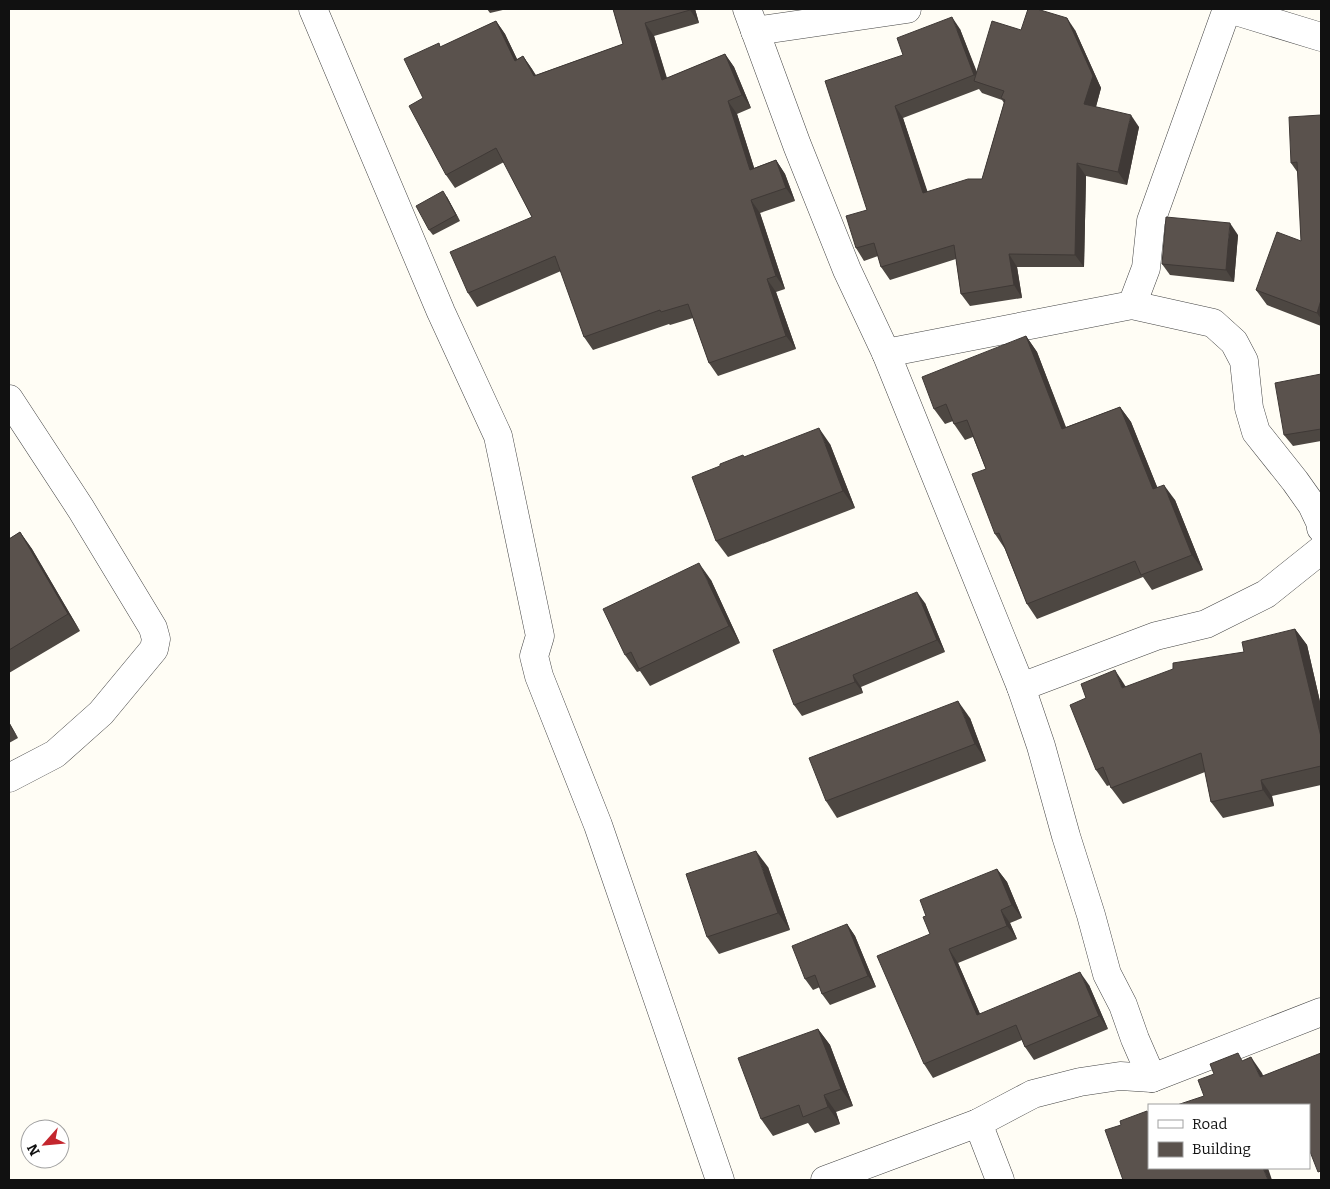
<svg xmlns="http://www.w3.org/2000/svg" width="1330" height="1189" font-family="Bitter,serif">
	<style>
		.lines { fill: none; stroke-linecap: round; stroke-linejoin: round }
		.minor-casing { stroke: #444; stroke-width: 29 }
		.minor { stroke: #fff; stroke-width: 28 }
		.wall { fill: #4d4742; fill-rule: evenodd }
		.shaded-wall { fill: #3f3936 }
		.building { fill: #5a524d; stroke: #3f3936 }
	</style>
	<rect width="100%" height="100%" fill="#fffdf5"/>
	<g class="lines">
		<defs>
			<g id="minor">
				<path d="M313,9L441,312L498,436L540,636L534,656L539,676L598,825L720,1180"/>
				<path d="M747,9L797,145L847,270L886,353L1021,687L1041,746L1066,836L1091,915L1107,974L1123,1005L1135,1039L1152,1078"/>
				<path d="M1229,9L1321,37"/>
				<path d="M755,31L907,9"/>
				<path d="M1132,305L1146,268L1151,221L1227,9"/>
				<path d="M886,353L1132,305L1213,323L1234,342L1244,361L1249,408L1256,432L1295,481L1312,505L1320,522L1321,528"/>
				<path d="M9,399L81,509L153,628L156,639L154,649L101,713L55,754L9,778"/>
				<path d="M1021,687L1156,636L1206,624L1266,594L1321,550"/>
				<path d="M978,1123L1000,1180"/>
				<path d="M825,1180L978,1123L1033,1094L1080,1082L1120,1076L1152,1078L1321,1012"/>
			</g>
		</defs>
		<!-- minor casing -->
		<use href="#minor" class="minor-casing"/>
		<!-- minor -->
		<use href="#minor" class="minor"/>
	</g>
	<!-- wall -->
	<g class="wall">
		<path d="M487,9H507L490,13Z"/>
		<path d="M613,9H695L699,23L654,36L667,78L725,54L734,67L751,108L737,114L754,168L776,160L785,174L795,201L760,213L785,289L776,292L796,349L718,376L709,363L693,318L670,325L669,324L593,350L584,337L561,271L477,307L468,293L532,217L504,162L455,188L446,175L423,98L441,47L496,21L505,34L517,59L523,56L536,75L623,44Z"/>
		<path d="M960,29L977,72L1021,30H1075L1101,88L1096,107L1139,127L1127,185L1086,176L1084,267H1017L1022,298L970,306L961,294L956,259L890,280L881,267L878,256L864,261L856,248L867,210L903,55ZM979,89L982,93L1002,100L1004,103L982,179L927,192L903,118Z"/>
		<path d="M1321,115V326L1267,305L1256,290L1301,241L1298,173L1291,163Z"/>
		<path d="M447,197L460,221L433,235L429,230Z"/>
		<path d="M1238,235L1234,282L1170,275L1162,264Z"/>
		<path d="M1026,336L1037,352L1066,427L1120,407L1131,422L1157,487L1175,500L1203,570L1152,590L1143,577L1037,619L1027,604L1005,549L995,534L986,469L973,437L965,440L954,424L953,421L945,424L934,409Z"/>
		<path d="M1321,374V441L1293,446L1284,435Z"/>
		<path d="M830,444L855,508L728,557L716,541L744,457Z"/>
		<path d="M20,532L32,549L80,631L9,673V539Z"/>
		<path d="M711,580L740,643L650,686L640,671L637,672L625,655Z"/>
		<path d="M925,603L945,652L861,687L863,693L802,716L794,705Z"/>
		<path d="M1295,629L1307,645L1321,706V785L1272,796L1274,806L1223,818L1211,802L1205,772L1123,804L1111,788L1110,785L1107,786L1096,770L1126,687L1244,652Z"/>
		<path d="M970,718L986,761L837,818L826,801Z"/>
		<path d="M9,722L18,738L9,743Z"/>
		<path d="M768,867L790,930L719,954L707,937Z"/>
		<path d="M997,869L1007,882L1022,918L1010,923L1017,939L958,963L980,1014L1089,985L1108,1029L1034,1060L1025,1047L1022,1040L933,1078L924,1064L930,934Z"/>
		<path d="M847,924L855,936L876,987L830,1005L822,994L820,987L813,990L805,979Z"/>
		<path d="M818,1029L830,1045L853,1106L836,1112L840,1124L815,1133L808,1123L773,1136L761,1119Z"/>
	</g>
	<!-- shaded-wall -->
	<g class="shaded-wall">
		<path d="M689,9H695L699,23L690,10Z"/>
		<path d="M952,17L960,29L981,84L980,83L974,75Z"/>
		<path d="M1067,18L1075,30L1101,88L1093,117L1084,104Z"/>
		<path d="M496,21L505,34L524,74L515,61Z"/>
		<path d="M645,23L654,36L671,93L662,80Z"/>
		<path d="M725,54L734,67L751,108L742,95Z"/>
		<path d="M523,56L532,69L543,89L534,76Z"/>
		<path d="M728,101L737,114L759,183L750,170Z"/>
		<path d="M895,106L903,118L932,205L923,193Z"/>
		<path d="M1131,115L1139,127L1127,185L1118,172Z"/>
		<path d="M776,160L785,174L795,201L786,188Z"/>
		<path d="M1077,163L1086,176L1084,267L1075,255Z"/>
		<path d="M443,191L447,197L460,221L456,215Z"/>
		<path d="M751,200L760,213L785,289L776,276Z"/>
		<path d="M1230,223L1238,235L1234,282L1226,270Z"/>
		<path d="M1009,254L1017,267L1022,298L1014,285Z"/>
		<path d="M767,279L776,292L796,349L786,336Z"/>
		<path d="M1321,300V319L1317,313Z"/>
		<path d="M1026,336L1037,352L1072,444L1062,429Z"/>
		<path d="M1120,407L1131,422L1164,504L1153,489Z"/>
		<path d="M819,428L830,444L855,508L843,491Z"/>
		<path d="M1164,485L1175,500L1203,570L1192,555Z"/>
		<path d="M20,532L32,549L80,631L68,614Z"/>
		<path d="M699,563L711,580L740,643L729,626Z"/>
		<path d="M917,592L925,603L945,652L937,640Z"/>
		<path d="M1295,629L1307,645L1321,706V737Z"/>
		<path d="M1115,670L1126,687L1122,688Z"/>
		<path d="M853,675L861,687L863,693L855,682Z"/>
		<path d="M958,701L970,718L986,761L975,744Z"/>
		<path d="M9,722L18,738L9,725Z"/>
		<path d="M1261,780L1272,796L1274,806L1263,790Z"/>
		<path d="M756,851L768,867L790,930L778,913Z"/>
		<path d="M997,869L1007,882L1022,918L1012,905Z"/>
		<path d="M1001,910L1010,923L1017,939L1007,926Z"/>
		<path d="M847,924L855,936L876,987L868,976Z"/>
		<path d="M949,949L958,963L986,1028L977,1015Z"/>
		<path d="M1080,972L1089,985L1108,1029L1099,1016Z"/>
		<path d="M818,1029L830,1045L853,1106L841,1089Z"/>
		<path d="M1251,1057L1262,1073L1271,1093L1260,1077Z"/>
		<path d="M824,1095L836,1112L840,1124L828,1107Z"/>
		<path d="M1263,1168H1268L1272,1180H1268Z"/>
	</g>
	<!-- building -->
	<g class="building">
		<path d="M613,9H689L690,10L645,23L662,80L725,54L742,95L728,101L750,170L776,160L786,188L751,200L776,276L767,279L786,336L709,363L688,304L661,312L660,310L584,337L555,256L468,293L450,252L532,217L496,148L446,175L409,106L423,98L404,59L439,43L440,47L496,21L515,61L523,56L534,76L623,44Z"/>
		<path d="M1028,9H1037L1067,18L1093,76L1084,104L1131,115L1118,172L1077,163L1075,255L1009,254L1014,285L961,294L954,245L881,267L874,243L856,248L846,216L867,210L825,81L903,55L897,38L952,17L974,75L895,106L923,193L968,179H982L1005,100L1001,98L1004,91L974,81L992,21L1021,30Z"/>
		<path d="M1321,115V300L1317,313L1256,290L1277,232L1301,241L1297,162L1291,163L1289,117Z"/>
		<path d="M443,191L456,215L429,230L416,206Z"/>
		<path d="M1166,217L1230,223L1226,270L1162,264Z"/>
		<path d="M1026,336L1062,429L1120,407L1153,489L1164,485L1192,555L1141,575L1135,561L1027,604L999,533L995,534L972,474L986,469L967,420L954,424L946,404L934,409L922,377Z"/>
		<path d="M1321,374V429L1284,435L1275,383Z"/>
		<path d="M819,428L843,491L716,541L692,477L720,466V464L743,455L744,457Z"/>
		<path d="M20,532L68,614L9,650V539Z"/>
		<path d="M699,563L729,626L639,669L631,652L625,655L603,609Z"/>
		<path d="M917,592L937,640L853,675L855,682L794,705L773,650Z"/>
		<path d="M1295,629L1321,737V766L1261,780L1263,790L1211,802L1201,753L1111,788L1103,767L1096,770L1070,705L1086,698L1081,684L1115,670L1122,688L1173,669V663L1244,652L1242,642Z"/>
		<path d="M958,701L975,744L826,801L809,758Z"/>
		<path d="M756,851L778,913L707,937L686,874Z"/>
		<path d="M997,869L1012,905L1001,910L1007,926L949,949L977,1015L1080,972L1099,1016L1025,1047L1016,1025L924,1064L877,956L930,934L923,917L926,916L920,900Z"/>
		<path d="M847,924L868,976L822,994L815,975L805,979L792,946Z"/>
		<path d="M818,1029L841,1089L824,1095L828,1107L803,1117L799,1105L761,1119L738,1058Z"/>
		<path d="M1238,1053L1242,1061L1251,1057L1260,1077L1321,1053V1171L1318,1172L1309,1149V1105H1177L1204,1096L1198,1080L1214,1074L1210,1064Z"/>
		<path d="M1147,1111L1149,1115V1168H1263L1268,1180H1123L1105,1130L1121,1125L1120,1121Z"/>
	</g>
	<!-- border -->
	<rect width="1330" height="1189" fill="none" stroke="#111111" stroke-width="20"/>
	<!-- legend -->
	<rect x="1148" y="1104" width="162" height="65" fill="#ffffff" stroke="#a0a0a0"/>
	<rect x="1158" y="1120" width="25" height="8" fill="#ffffff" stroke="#a0a0a0"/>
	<text x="1192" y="1129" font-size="15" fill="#111111">Road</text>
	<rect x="1158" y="1142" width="25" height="15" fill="#5a524d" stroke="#a0a0a0"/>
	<text x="1192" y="1154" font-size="15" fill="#111111">Building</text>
	<!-- north arrow -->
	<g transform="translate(45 1144) rotate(243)"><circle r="24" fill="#ffffff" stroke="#a0a0a0"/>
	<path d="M0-4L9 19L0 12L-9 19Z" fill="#c4262e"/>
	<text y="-8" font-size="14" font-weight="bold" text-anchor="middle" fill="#111111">N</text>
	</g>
</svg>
